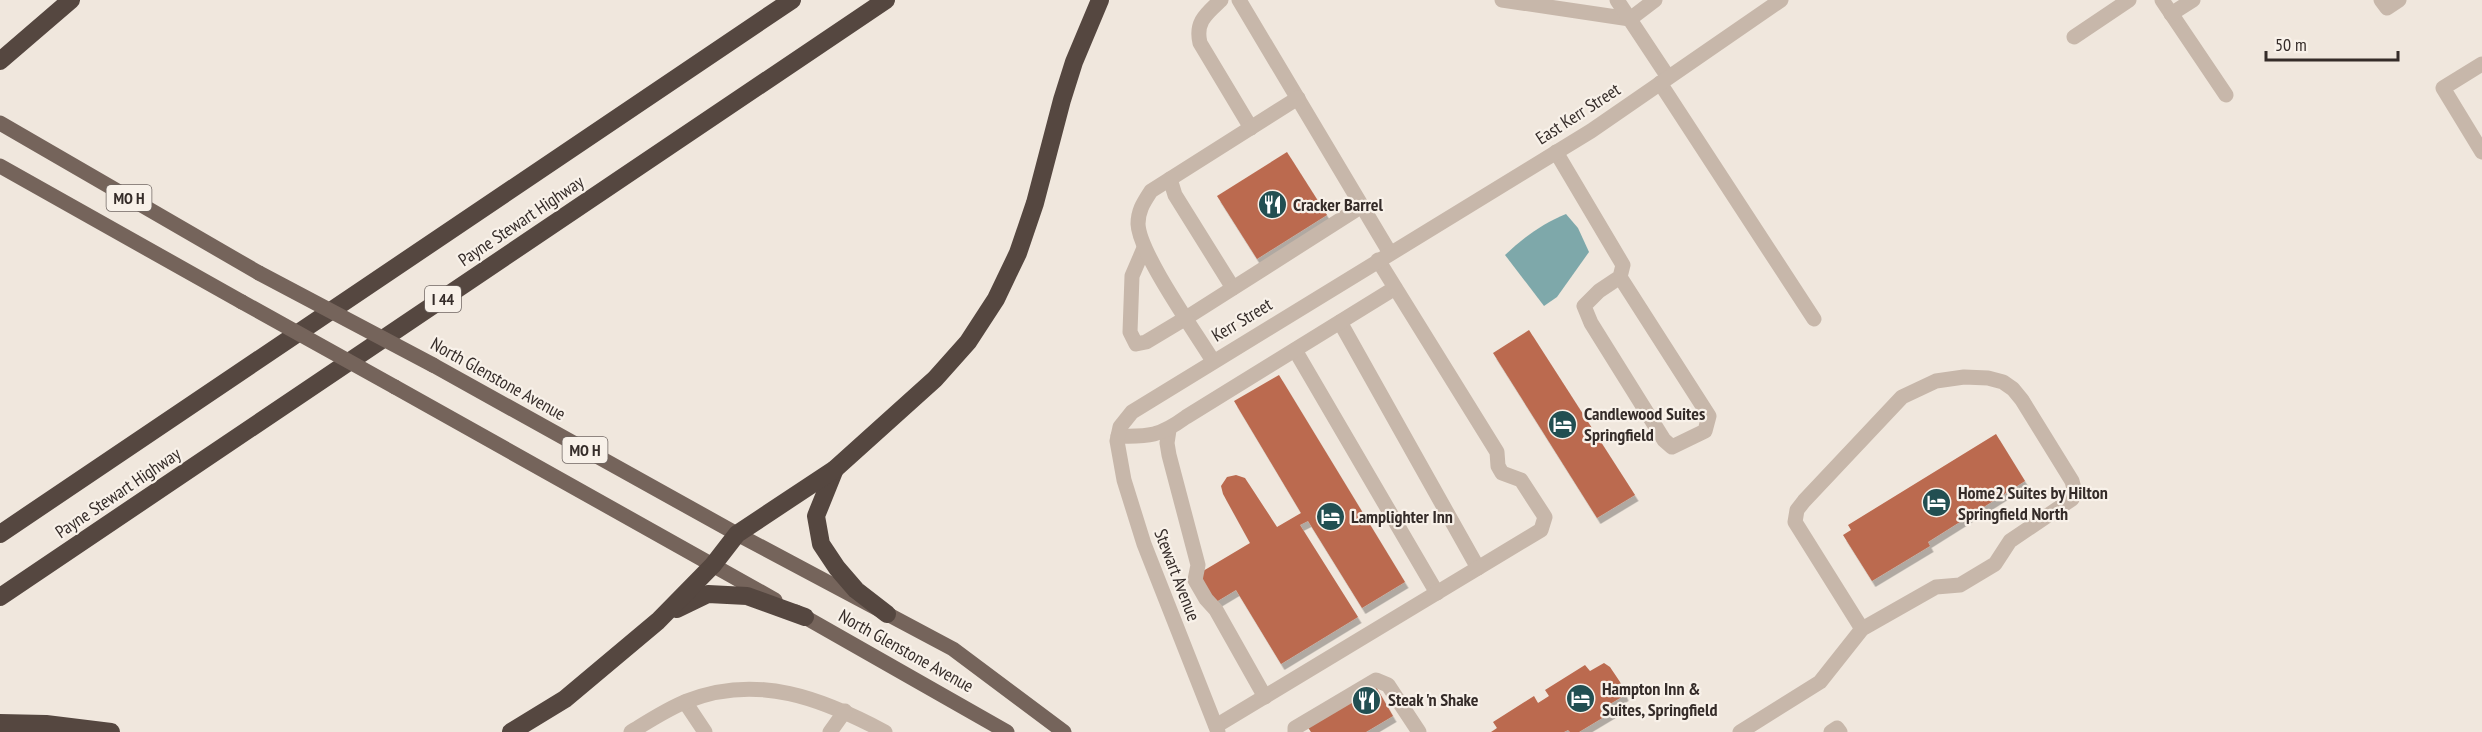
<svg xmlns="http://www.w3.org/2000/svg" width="2482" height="732" font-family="'PT Sans Narrow',sans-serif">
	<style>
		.water { fill: #7ea8aa }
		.building { fill: #bb6a4f; filter: url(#shadow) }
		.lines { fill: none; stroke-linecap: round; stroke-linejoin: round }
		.minor { stroke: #c7b7aa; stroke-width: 15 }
		.major { stroke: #75645b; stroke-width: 15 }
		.highway { stroke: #554740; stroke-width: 18 }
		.major-bridge { stroke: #75645b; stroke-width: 15 }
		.labels { text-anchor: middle; stroke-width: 4.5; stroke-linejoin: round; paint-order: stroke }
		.shield { fill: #f8f1e9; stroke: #706763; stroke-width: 1.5 }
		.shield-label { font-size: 16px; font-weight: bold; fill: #352c29 }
		.street-label { font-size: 18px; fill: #352c29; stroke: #f8f1e9 }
		.poi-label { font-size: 18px; font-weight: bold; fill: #352c29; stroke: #f8f1e9; text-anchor: start }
	</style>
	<defs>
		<filter id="shadow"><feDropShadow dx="3.5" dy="6" stdDeviation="0" flood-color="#0004"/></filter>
	</defs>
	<rect width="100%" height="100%" fill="#f0e7dd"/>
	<!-- water -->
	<path class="water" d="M1566,214L1578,228L1589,252L1557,297L1544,306L1505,255C1524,237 1542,224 1566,214Z"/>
	<!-- building -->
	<g class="building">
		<path d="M1287,152L1327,215L1257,259L1217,196Z"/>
		<path d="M1529,330L1635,495L1597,518L1493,353Z"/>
		<path d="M1279,375L1405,582L1362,608L1308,521L1300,525L1358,617L1281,664L1236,590L1216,602L1198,574L1250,543L1223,494L1221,486L1227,477L1236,475L1245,478L1277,527L1301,513L1234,401Z"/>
		<path d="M1996,434L2025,481L1928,542L1930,546L1872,581L1843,535L1851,530L1848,525Z"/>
		<path d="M1604,663L1610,667L1620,682L1625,695L1610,704L1614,711L1579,732H1570L1568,730L1564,732H1491L1497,728L1493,722L1534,696L1538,703L1549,696L1545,690L1585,665L1590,671Z"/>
		<path d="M1375,685L1393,716L1366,732H1311L1307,726Z"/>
	</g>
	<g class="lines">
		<!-- minor -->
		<g class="minor">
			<path d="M1221,0C1206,14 1195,22 1200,43L1251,128"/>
			<path d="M1239,0L1390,253"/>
			<path d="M1502,0L1630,19L1655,0"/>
			<path d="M1617,0L1668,77"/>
			<path d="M2162,0L2226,95"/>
			<path d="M2381,0L2387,8L2399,0"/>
			<path d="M2171,14L2193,0"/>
			<path d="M2074,37L2129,0"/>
			<path d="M2482,64L2443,88L2482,152"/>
			<path d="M1660,83L1814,319"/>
			<path d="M1556,152L1623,265L1620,277L1599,291L1584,306L1591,323L1664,440L1672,447L1705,431L1709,416L1620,277"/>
			<path d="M1170,179L1175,195L1233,288"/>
			<path d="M1144,248L1132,276L1130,332L1136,344L1146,342L1186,318L1362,206"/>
			<path d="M1340,322L1478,568"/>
			<path d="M1295,350L1437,593"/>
			<path d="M1213,361C1196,333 1139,253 1138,224C1138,210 1144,202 1151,191L1298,98"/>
			<path d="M1169,430L1167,443L1169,455L1198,565L1195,580L1206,599L1216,610L1265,697"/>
			<path d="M1118,436C1149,437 1160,436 1186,417L1395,288"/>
			<path d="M685,702L705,732"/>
			<path d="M1216,726L1541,530L1545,517L1521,480L1502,473L1498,466L1497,452L1378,260"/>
			<path d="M631,732C649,721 667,709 687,701C758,673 823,699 885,732"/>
			<path d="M830,732L845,711"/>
			<path d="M1218,732L1144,544L1124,480L1117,441L1120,427L1132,412L1591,131L1781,0"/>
			<path d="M1295,732V728L1376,680L1388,685L1419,732"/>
			<path d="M1740,732L1820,682L1862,629L1936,587L1960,585L1995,564L2010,541L2072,499L2075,492L2072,481L2022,400L2013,389L2003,382L1988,378L1964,377L1936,381L1902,397L1804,501L1797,510L1795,522L1862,629"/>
			<path d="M1831,732L1837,728L1840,732"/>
		</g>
		<!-- major -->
		<g class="major">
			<path d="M0,123L259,273"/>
			<path d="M0,166L242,302"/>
			<path d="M433,365L737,534L953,649L1064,732"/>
			<path d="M395,387L775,600"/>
			<path d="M796,612L1007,732"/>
		</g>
		<!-- highway -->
		<g class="highway">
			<path d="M0,61L71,0"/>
			<path d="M835,469L816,516L821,544L837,568L856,590L887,614"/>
			<path d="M0,534L792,0"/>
			<path d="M0,597L886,0"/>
			<path d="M677,609L708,594L747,596L805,617"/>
			<path d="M0,723L46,724L111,732"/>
			<path d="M511,732L565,699L658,621L713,565L737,534L835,469L935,379L968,342L996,299L1018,253L1035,203L1062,100L1074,62L1100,0"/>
		</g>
		<!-- major-bridge -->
		<g class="major-bridge">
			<path d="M259,273L433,365"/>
			<path d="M242,302L395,387"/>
		</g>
	</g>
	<!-- icons -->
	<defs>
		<symbol id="restaurant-disc" viewBox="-11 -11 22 22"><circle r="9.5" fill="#224f52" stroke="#f8f1e9"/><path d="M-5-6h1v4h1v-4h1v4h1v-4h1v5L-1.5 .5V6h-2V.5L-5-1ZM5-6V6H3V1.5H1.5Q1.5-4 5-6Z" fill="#fff"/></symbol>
		<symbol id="hotel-disc" viewBox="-11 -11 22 22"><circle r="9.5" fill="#224f52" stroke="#f8f1e9"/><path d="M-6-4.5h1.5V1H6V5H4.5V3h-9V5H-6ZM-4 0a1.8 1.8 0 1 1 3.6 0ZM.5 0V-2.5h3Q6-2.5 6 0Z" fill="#fff"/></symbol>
	</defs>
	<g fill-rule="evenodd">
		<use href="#restaurant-disc" x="1256" y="188" width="33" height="33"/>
		<use href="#hotel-disc" x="1546" y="408" width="33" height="33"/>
		<use href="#hotel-disc" x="1920" y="486" width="33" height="33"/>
		<use href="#hotel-disc" x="1314" y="500" width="33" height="33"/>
		<use href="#hotel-disc" x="1564" y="682" width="33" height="33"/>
		<use href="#restaurant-disc" x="1350" y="684" width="33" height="33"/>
	</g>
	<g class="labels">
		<!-- shield labels -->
		<g class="shield">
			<rect x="106.5" y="185" width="45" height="26" rx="4.5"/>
			<rect x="425" y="286" width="36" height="26" rx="4.5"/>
			<rect x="562.5" y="437" width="45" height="26" rx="4.5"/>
		</g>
		<g class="shield-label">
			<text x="129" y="204">MO H</text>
			<text x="443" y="305">I 44</text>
			<text x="585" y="456">MO H</text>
		</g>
		<!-- street labels -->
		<g class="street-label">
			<text transform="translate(1578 114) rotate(-33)" y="6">East Kerr Street</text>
			<text transform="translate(521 221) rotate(-34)" y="6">Payne Stewart Highway</text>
			<text transform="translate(1242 320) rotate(-31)" y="6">Kerr Street</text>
			<text transform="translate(498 379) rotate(29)" y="6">North Glenstone Avenue</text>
			<text transform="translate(118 493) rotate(-34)" y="6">Payne Stewart Highway</text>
			<text transform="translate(1177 575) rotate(69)" y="6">Stewart Avenue</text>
			<text transform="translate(906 651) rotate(29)" y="6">North Glenstone Avenue</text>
		</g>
		<!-- poi labels -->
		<g class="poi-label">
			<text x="1293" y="211">Cracker Barrel</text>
			<text x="1584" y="420">Candlewood Suites<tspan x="1584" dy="21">Springfield</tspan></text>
			<text x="1958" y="499">Home2 Suites by Hilton<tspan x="1958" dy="21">Springfield North</tspan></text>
			<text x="1351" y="523">Lamplighter Inn</text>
			<text x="1602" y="695">Hampton Inn &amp;<tspan x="1602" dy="21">Suites, Springfield</tspan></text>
			<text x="1388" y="706">Steak 'n Shake</text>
		</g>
	</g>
	<!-- scale -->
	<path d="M2266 51v9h132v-9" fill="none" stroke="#352c29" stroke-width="3"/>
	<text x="2275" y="51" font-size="18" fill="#352c29" stroke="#f8f1e9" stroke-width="4.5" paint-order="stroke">50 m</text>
</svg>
